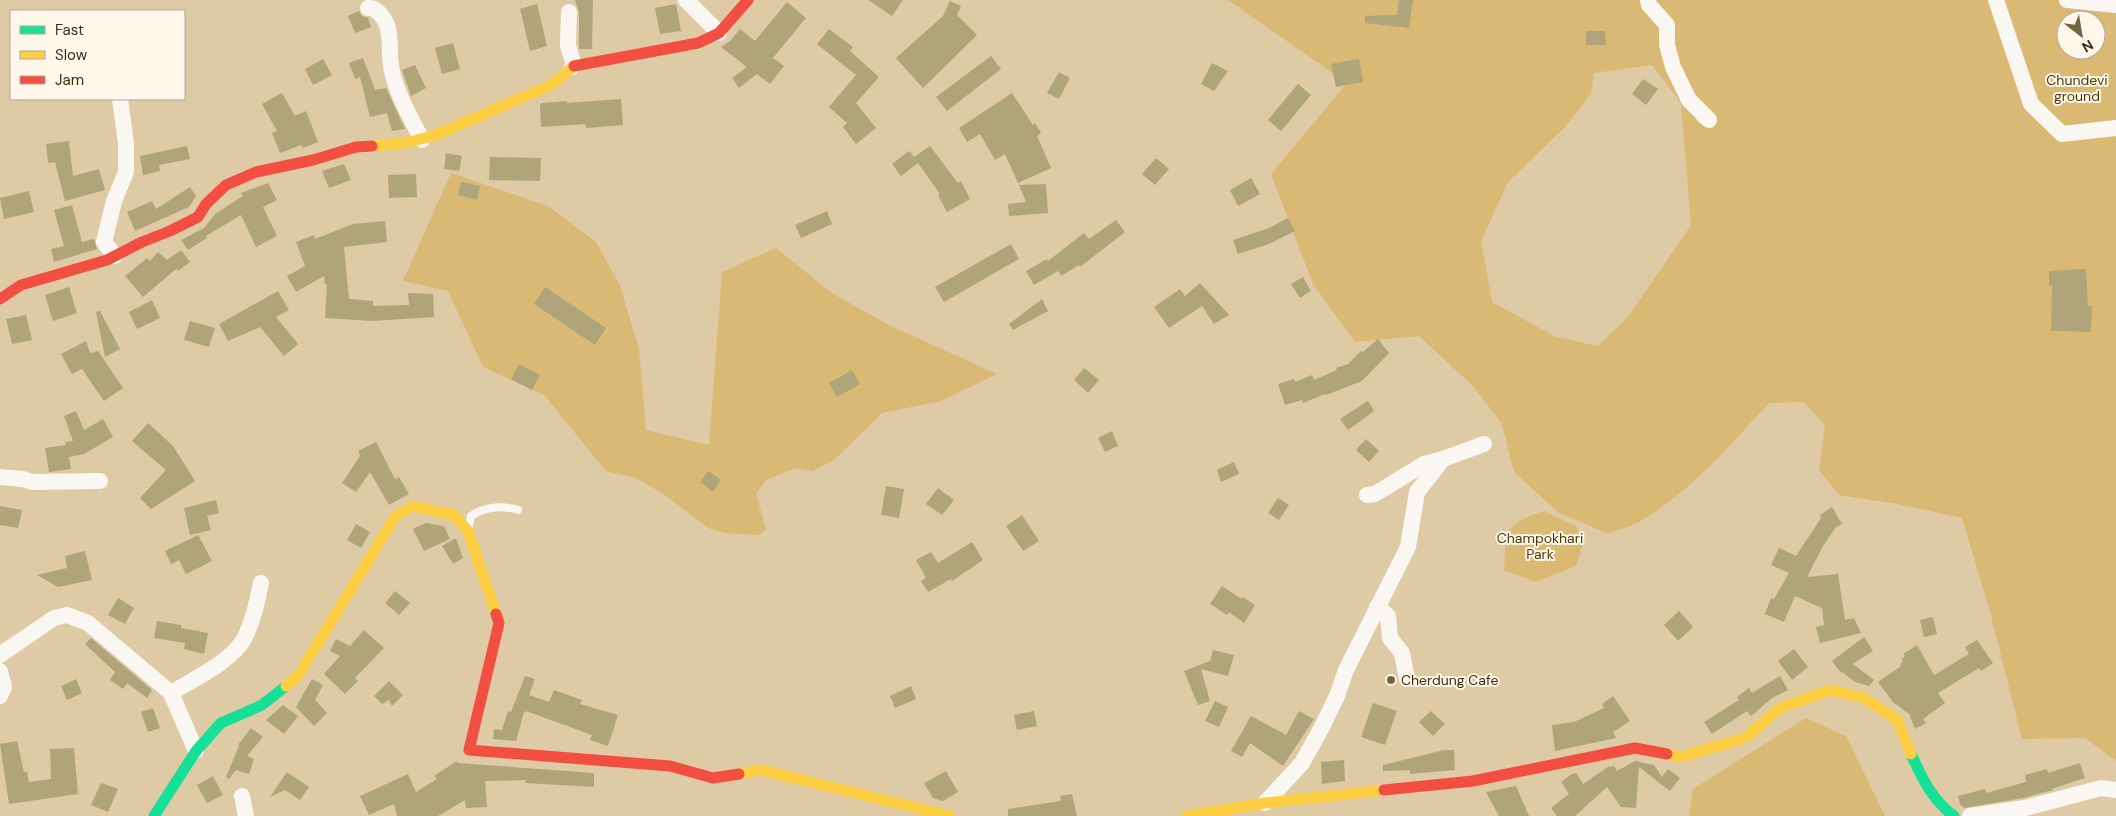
<svg xmlns="http://www.w3.org/2000/svg" width="2116" height="816" font-family="'DM Sans',sans-serif">
	<style>
		.green { fill: #dab974; fill-rule: evenodd }
		.building { fill: #b0a47b }
		.lines { fill: none; stroke-linecap: round; stroke-linejoin: round }
		.lane { stroke: #faf7f2; stroke-width: 8 }
		.street { stroke: #faf7f2; stroke-width: 16 }
		.fast { stroke: #16e098; stroke-width: 11 }
		.slow { stroke: #ffcf43; stroke-width: 11 }
		.jam { stroke: #f24e42; stroke-width: 11 }
		.poi-dot { fill: #756545; stroke: #fef7ea; stroke-width: 2 }
		.labels { text-anchor: middle; stroke-width: 4; stroke-linejoin: round; paint-order: stroke }
		.park-label { font-size: 14px; fill: #4d3907; stroke: #fef7ea }
		.poi-label { font-size: 14px; fill: #3c2e12; stroke: #fef7ea; text-anchor: start }
	</style>
	<rect width="100%" height="100%" fill="#decaa5"/>
	<!-- green -->
	<g class="green">
		<path d="M1228,0H2116V761L2085,738L2022,739L1990,612L1962,518L1897,504L1839,495L1819,470L1825,425L1804,402L1769,403C1731,444 1692,490 1644,519C1633,526 1620,529 1608,534L1558,512L1514,472L1502,424L1473,386L1419,336L1355,342L1313,284L1271,174L1347,83ZM2066,20H2096V50H2066ZM1652,65L1681,103L1691,225L1628,317L1598,346L1556,337L1492,302L1481,241L1508,182L1565,127L1591,94L1594,73Z"/>
		<path d="M451,173L548,206L596,242L620,286L639,349L646,430L709,445L722,272L776,248L833,294L889,325L997,374L941,401L882,413L833,461L812,471L796,468L766,480L756,494L766,529L759,535L725,533L708,528L665,495L636,478L606,471L544,395L483,367L448,291L403,281Z"/>
		<path d="M1544,511L1575,526L1584,540L1576,566L1536,582L1504,570C1507,529 1502,525 1544,511Z"/>
		<path d="M1806,718L1846,736L1885,816H1689L1693,789Z"/>
	</g>
	<!-- building -->
	<g class="building">
		<path d="M575,0H593L592,49H579V12Z"/>
		<path d="M868,0H903L892,16Z"/>
		<path d="M1399,0H1413L1409,28L1365,23V16L1397,15Z"/>
		<path d="M950,1L961,6L957,15L977,35L923,88L896,58L943,16Z"/>
		<path d="M787,2L806,18L773,58L784,66L770,84L757,74L739,88L732,78L747,67L721,47L729,42L740,29L755,41Z"/>
		<path d="M537,4L547,46L530,51L520,9Z"/>
		<path d="M676,4L681,31L660,34L655,8Z"/>
		<path d="M359,11L362,16L368,18L371,27L355,33L348,16Z"/>
		<path d="M829,29L853,47L850,51L879,77L856,103L876,128L856,144L843,127L847,123L829,107L856,75L817,44Z"/>
		<path d="M1586,31H1605L1606,45H1586Z"/>
		<path d="M453,43L460,69L442,74L435,48Z"/>
		<path d="M991,56L1001,69L947,111L936,97Z"/>
		<path d="M363,58L375,90L386,88L405,129L392,131L387,113L370,117L360,77L355,79L349,63Z"/>
		<path d="M323,59L332,75L313,85L305,69Z"/>
		<path d="M1359,59L1363,82L1336,87L1331,64Z"/>
		<path d="M1212,63L1228,71L1214,91L1201,84Z"/>
		<path d="M415,65L426,88L411,96L402,70Z"/>
		<path d="M1059,72L1070,78L1059,99L1047,93Z"/>
		<path d="M1643,79L1658,89L1646,105L1632,94Z"/>
		<path d="M1298,84L1311,95L1281,131L1268,120Z"/>
		<path d="M282,93L295,116L306,111L318,142L303,148L301,145L280,153L272,133L277,131L262,104Z"/>
		<path d="M1012,93L1033,125L1035,123L1041,133L1037,136L1051,168L1018,183L1005,154L995,160L980,134L967,142L959,128Z"/>
		<path d="M621,99L623,125L586,128V124L541,127L540,104L543,103L567,101V103Z"/>
		<path d="M69,141L73,176L99,169L105,190L65,201L55,162L48,163L46,144Z"/>
		<path d="M187,146L190,159L159,165L160,171L143,175L140,156Z"/>
		<path d="M930,146L958,183L961,181L970,199L947,212L938,195L940,194L918,163L901,176L892,164L909,151L914,157Z"/>
		<path d="M446,153L462,156L459,171L444,169Z"/>
		<path d="M490,157L541,158L540,181L489,180Z"/>
		<path d="M1156,158L1169,169L1155,185L1142,174Z"/>
		<path d="M344,164L351,180L329,188L322,171Z"/>
		<path d="M416,174L417,197L389,198L388,175Z"/>
		<path d="M1251,178L1260,194L1238,206L1230,190Z"/>
		<path d="M461,182L480,186L477,200L458,195Z"/>
		<path d="M268,183L277,200L263,207L277,236L256,247L241,215L206,236L207,238L188,250L181,240L204,228L215,214L243,196L241,193Z"/>
		<path d="M1046,184L1048,213L1009,216L1008,204L1026,202L1019,185Z"/>
		<path d="M190,187L196,196L189,207L135,231L127,212L152,201L156,209Z"/>
		<path d="M29,191L34,212L4,219L0,198Z"/>
		<path d="M72,205L82,242L94,239L97,249L54,262L51,249L64,246L54,210Z"/>
		<path d="M827,211L832,224L801,238L795,225Z"/>
		<path d="M1288,218L1295,231L1269,244L1238,254L1233,240L1269,228Z"/>
		<path d="M1116,220L1125,232L1080,267L1079,265L1061,276L1058,271L1034,285L1026,271L1047,259L1048,261L1084,233L1089,239Z"/>
		<path d="M385,221L387,242L344,247L349,299L373,301V306L409,305L408,293L433,294L434,317L372,321L325,318L327,284H325L324,276L296,292L287,276L305,266L296,242L314,235L315,239L353,224Z"/>
		<path d="M1011,244L1019,259L944,302L935,287Z"/>
		<path d="M181,250L190,262L178,271L176,269L143,297L125,276L147,258L150,261L158,252L167,260Z"/>
		<path d="M2086,269L2088,306H2092L2091,332L2051,331L2052,286H2049V271Z"/>
		<path d="M1303,277L1311,291L1300,298L1291,284Z"/>
		<path d="M1200,283L1229,315L1214,324L1202,306L1169,328L1154,307L1180,289L1185,296Z"/>
		<path d="M69,287L77,313L53,321L45,295Z"/>
		<path d="M545,287L606,328L595,345L534,304Z"/>
		<path d="M278,291L289,310L276,317L298,344L284,356L260,327L228,341L219,324Z"/>
		<path d="M1042,299L1048,311L1013,330L1009,324Z"/>
		<path d="M152,300L160,318L137,329L129,312Z"/>
		<path d="M100,311L120,349L105,357L96,312Z"/>
		<path d="M26,315L32,340L12,344L6,319Z"/>
		<path d="M190,321L215,328L209,347L184,340Z"/>
		<path d="M1378,339L1389,353L1362,381L1326,395L1325,394L1303,403L1302,400L1285,405L1278,384L1294,379L1295,382L1312,375L1314,380L1337,370L1336,368L1348,364L1361,351L1363,352Z"/>
		<path d="M86,341L90,353L98,351L123,388L104,401L82,369L72,374L61,354Z"/>
		<path d="M519,364L540,375L532,390L511,379Z"/>
		<path d="M1084,368L1099,380L1088,393L1074,380Z"/>
		<path d="M852,370L860,384L837,397L829,383Z"/>
		<path d="M1368,401L1374,411L1348,430L1340,419Z"/>
		<path d="M76,411L84,430L103,419L113,437L84,454L69,457L71,469L49,472L45,448L66,445L65,442L73,441L64,416Z"/>
		<path d="M148,423L173,446L195,481L151,509L140,498L166,470L132,441Z"/>
		<path d="M1112,431L1118,446L1105,452L1098,438Z"/>
		<path d="M1366,439L1379,451L1369,462L1356,450Z"/>
		<path d="M376,442L395,479L399,477L409,494L389,505L370,472L356,492L342,483L360,456L358,451Z"/>
		<path d="M1234,462L1239,474L1221,482L1217,470Z"/>
		<path d="M708,471L721,480L713,492L700,482Z"/>
		<path d="M886,486L904,489L899,518L881,515Z"/>
		<path d="M938,488L954,500L942,515L926,504Z"/>
		<path d="M1278,498L1289,505L1279,520L1268,513Z"/>
		<path d="M216,500L219,513L207,516L211,530L190,535L184,508Z"/>
		<path d="M0,506L22,510L18,528L0,525Z"/>
		<path d="M1832,507L1842,524L1836,527L1823,546L1807,577L1838,574L1845,620L1854,618L1861,633L1820,643L1816,627L1824,625L1822,608L1795,596L1784,622L1765,614L1771,598L1774,599L1789,573L1771,565L1779,548L1796,556L1821,518L1820,515Z"/>
		<path d="M1022,515L1039,541L1023,551L1006,526Z"/>
		<path d="M426,523L444,526L450,539L424,551L413,529Z"/>
		<path d="M356,524L370,532L361,548L347,540Z"/>
		<path d="M198,535L212,561L186,574L179,560L171,564L165,551Z"/>
		<path d="M456,538L463,558L453,564L442,546Z"/>
		<path d="M972,542L983,560L952,581L951,579L928,592L921,581L926,578L916,560L931,552L938,563Z"/>
		<path d="M85,551L92,580L58,587L37,575L67,568L65,556Z"/>
		<path d="M1222,586L1242,599L1243,597L1255,605L1244,623L1229,612L1227,615L1210,604Z"/>
		<path d="M395,591L410,603L399,615L385,603Z"/>
		<path d="M118,598L134,608L125,624L108,615Z"/>
		<path d="M1679,611L1693,627L1678,641L1664,625Z"/>
		<path d="M1933,617L1937,634L1924,637L1920,620Z"/>
		<path d="M157,621L181,625V628L208,633L204,654L184,649L185,643L154,638Z"/>
		<path d="M364,630L384,648L355,678L358,681L345,694L324,674L340,656L330,651L336,639L350,646Z"/>
		<path d="M1864,637L1873,651L1853,664L1874,680L1869,686L1855,682L1842,672L1841,673L1832,661Z"/>
		<path d="M91,638L152,690L147,698L127,683L123,689L110,680L115,672L85,644Z"/>
		<path d="M1977,640L1993,663L1981,671L1979,668L1938,693L1945,703L1923,719L1926,723L1915,729L1909,714L1893,702L1878,682L1901,666L1900,664L1903,662L1902,659L1905,656L1903,654L1917,645L1934,675L1969,654L1965,647Z"/>
		<path d="M1794,649L1808,667L1792,680L1778,661Z"/>
		<path d="M1213,650L1234,655L1228,676L1201,669L1210,701L1198,705L1184,671L1210,661Z"/>
		<path d="M525,676L535,679L529,695L549,702L554,690L582,700L580,704L618,715L608,746L590,740L592,735L526,711V713L524,712L516,741L493,739L494,729L502,730L508,711L511,712Z"/>
		<path d="M1780,676L1788,690L1772,698L1751,716L1747,711L1712,734L1704,722L1739,700L1737,697L1749,688L1752,693Z"/>
		<path d="M76,679L82,693L67,700L61,686Z"/>
		<path d="M312,679L323,685L315,700L327,713L314,726L296,707Z"/>
		<path d="M389,681L403,695L392,706L389,700L382,704L374,696Z"/>
		<path d="M911,686L916,699L895,708L890,696Z"/>
		<path d="M1613,696L1630,721L1613,732L1616,738L1555,751L1552,725L1574,722L1604,708L1602,704Z"/>
		<path d="M1215,701L1228,707L1219,727L1205,721Z"/>
		<path d="M1373,703L1397,711L1385,745L1361,737Z"/>
		<path d="M283,705L298,716L284,734L266,720Z"/>
		<path d="M153,708L160,728L148,732L141,712Z"/>
		<path d="M1034,711L1037,726L1017,730L1014,715Z"/>
		<path d="M1299,711L1314,719L1283,766L1250,743L1242,757L1231,751L1251,716L1286,735Z"/>
		<path d="M1431,711L1445,724L1433,736L1419,722Z"/>
		<path d="M251,728L263,737L247,756L254,759L249,774L236,770L229,779L226,777L239,746L238,745Z"/>
		<path d="M17,741L24,772H27L29,782L51,779L50,749L74,748L78,794L9,804L0,744Z"/>
		<path d="M1444,750H1454L1455,770L1410,774V770L1383,771V765Z"/>
		<path d="M1344,760L1345,781L1322,784L1321,762Z"/>
		<path d="M457,761L458,763L594,773V787L525,783L526,780L485,781L487,807L466,808L465,800L438,816H397L394,804L369,815L360,796L408,774L416,792L437,779L434,776Z"/>
		<path d="M1635,761L1654,765L1662,777L1668,769L1680,778L1670,791L1639,767L1636,808L1621,807L1607,787L1575,816H1557L1551,808L1569,794L1561,782L1572,774L1576,773L1583,784L1608,767L1614,766L1617,771Z"/>
		<path d="M2080,763L2085,778L2052,789L2053,790L2023,798L1964,808L1960,804L1958,796L1985,789L1986,793L2026,782L2025,775L2047,769L2048,773Z"/>
		<path d="M946,771L958,792L943,801L933,798L924,783Z"/>
		<path d="M287,772L309,787L300,800L285,790L270,797Z"/>
		<path d="M213,776L223,795L207,803L197,785Z"/>
		<path d="M101,783L118,789L108,812L91,805Z"/>
		<path d="M1516,786L1529,816H1499L1486,792Z"/>
		<path d="M1072,794L1077,816H1008V809L1061,801L1060,796Z"/>
	</g>
	<g class="lines">
		<!-- lane -->
		<path class="lane" d="M469,527L471,516C486,506 501,505 518,510"/>
		<!-- street -->
		<g class="street">
			<path d="M686,0L719,33"/>
			<path d="M1648,0L1649,5L1667,25V45L1673,67L1689,100L1709,120L1704,116"/>
			<path d="M1996,0L2031,104L2062,134L2116,128"/>
			<path d="M2067,0L2116,5"/>
			<path d="M368,8C376,7 384,17 387,25C392,40 388,56 392,71C397,95 411,118 422,140"/>
			<path d="M569,12L568,46L573,62L572,67"/>
			<path d="M115,256L104,242L114,201L126,172V143L120,99"/>
			<path d="M0,477L23,479L32,482L100,481"/>
			<path d="M1367,495L1375,494L1424,464L1443,459"/>
			<path d="M1377,607L1388,616L1390,638L1402,653L1407,679"/>
			<path d="M0,655L54,618L67,615L88,623L171,693L196,751"/>
			<path d="M0,671L4,687L0,696"/>
			<path d="M171,693C192,680 232,661 244,639C253,622 257,602 261,583"/>
			<path d="M242,796L246,816"/>
			<path d="M1265,803L1302,763L1322,727L1337,696L1346,670L1408,547L1417,492L1443,459L1484,444"/>
			<path d="M1970,816L2025,808L2101,788L2116,790"/>
		</g>
		<!-- fast -->
		<g class="fast">
			<path d="M1911,754C1922,778 1932,800 1954,816"/>
			<path d="M154,816L196,751L221,723L262,705L286,686"/>
		</g>
		<!-- slow -->
		<g class="slow">
			<path d="M372,146L405,143L433,136L551,85L574,66"/>
			<path d="M286,686L298,676L395,517L412,506L454,515L468,531L496,614"/>
			<path d="M1667,754L1681,757L1745,738L1780,708L1830,690L1864,698L1897,720L1911,754"/>
			<path d="M739,774L762,770L950,816"/>
			<path d="M1187,816L1265,803L1384,790"/>
		</g>
		<!-- jam -->
		<g class="jam">
			<path d="M574,66L698,43L719,33L748,0"/>
			<path d="M0,299L21,285L107,260L142,242L170,231L198,217L206,204L226,185L256,172L313,160L356,147L372,146"/>
			<path d="M496,614L499,623L469,750L670,766L713,778L739,774"/>
			<path d="M1384,790L1473,781L1635,748L1667,754"/>
		</g>
	</g>
	<!-- markers -->
	<circle class="poi-dot" cx="1391" cy="680" r="5"/>
	<g class="labels">
		<!-- park labels -->
		<g class="park-label">
			<text x="2077" y="85">Chundevi<tspan x="2077" dy="16">ground</tspan></text>
			<text x="1540" y="543">Champokhari<tspan x="1540" dy="16">Park</tspan></text>
		</g>
		<!-- poi labels -->
		<g class="poi-label">
			<text x="1401" y="685">Cherdung Cafe</text>
		</g>
	</g>
	<!-- legend -->
	<rect x="10" y="10" width="175" height="90" fill="#fef7ea" stroke="#b0a794"/>
	<rect x="20" y="26" width="25" height="8" fill="#16e098" stroke="#b0a794"/>
	<text x="55" y="35" font-size="15" fill="#3c2e12">Fast</text>
	<rect x="20" y="51" width="25" height="8" fill="#ffcf43" stroke="#b0a794"/>
	<text x="55" y="60" font-size="15" fill="#3c2e12">Slow</text>
	<rect x="20" y="76" width="25" height="8" fill="#f24e42" stroke="#b0a794"/>
	<text x="55" y="85" font-size="15" fill="#3c2e12">Jam</text>
	<!-- north arrow -->
	<g transform="translate(2081 35) rotate(149)"><circle r="24" fill="#fef7ea" stroke="#b0a794"/>
	<path d="M0-4L9 19L0 12L-9 19Z" fill="#756545"/>
	<text y="-8" font-size="14" font-weight="bold" text-anchor="middle" fill="#3c2e12">N</text>
	</g>
</svg>
